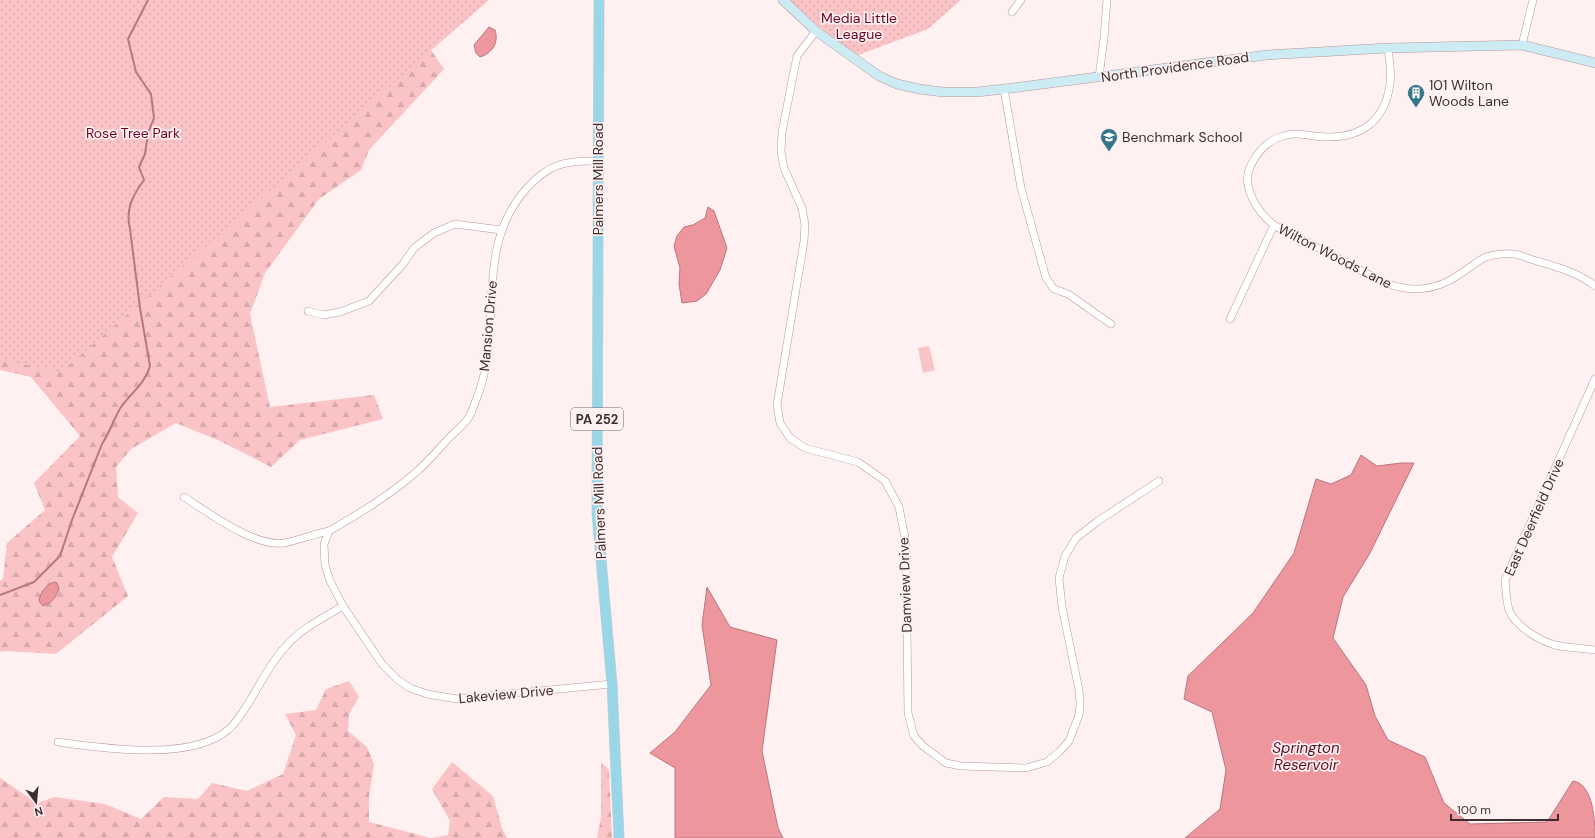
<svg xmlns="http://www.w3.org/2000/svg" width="1595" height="838" font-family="'DM Sans',sans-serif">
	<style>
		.grass { fill: #fac4c7 }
		.forest { fill: url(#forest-firs) }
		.park { fill: url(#park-dots) }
		.water { fill: #ed969d; stroke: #b8777c }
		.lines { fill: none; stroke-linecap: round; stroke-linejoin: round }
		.stream { stroke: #b8777c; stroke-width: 2 }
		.street-casing { stroke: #b99799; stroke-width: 8 }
		.secondary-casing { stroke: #b99799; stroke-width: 10 }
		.primary-casing { stroke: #d4d1d1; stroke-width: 11 }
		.street { stroke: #fff; stroke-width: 7 }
		.secondary { stroke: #ccebf3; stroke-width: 9 }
		.primary { stroke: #99d6e7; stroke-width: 10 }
		.labels { text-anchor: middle; stroke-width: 3.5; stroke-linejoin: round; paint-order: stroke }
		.shield { fill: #fff0f1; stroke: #77696a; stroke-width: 1 }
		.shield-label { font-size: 13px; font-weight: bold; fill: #3d2f30 }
		.park-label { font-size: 14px; fill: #6e0122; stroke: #fff0f1 }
		.street-label { font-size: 14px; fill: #3d2f30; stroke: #fff0f1 }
		.poi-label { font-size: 14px; fill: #3d2f30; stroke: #fff0f1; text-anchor: start }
		.water-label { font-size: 15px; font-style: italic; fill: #5b0e1f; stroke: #fff0f1 }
	</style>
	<defs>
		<pattern id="forest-firs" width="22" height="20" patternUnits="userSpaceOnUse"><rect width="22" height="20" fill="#fac4c7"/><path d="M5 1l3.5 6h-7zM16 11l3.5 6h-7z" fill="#d7a9ab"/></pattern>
		<pattern id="park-dots" width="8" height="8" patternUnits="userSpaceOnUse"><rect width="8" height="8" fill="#fac4c7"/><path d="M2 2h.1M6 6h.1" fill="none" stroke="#d7a9ab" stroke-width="1.8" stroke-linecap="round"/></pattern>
	</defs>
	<rect width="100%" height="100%" fill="#fff0f1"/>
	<!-- grass -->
	<path class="grass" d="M929,346L935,370L923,373L918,348Z"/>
	<!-- forest -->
	<g class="forest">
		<path d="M431,50L444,69L369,150L361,170L319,199L265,273L250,314L270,407L374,395L383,419L300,440L271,467L220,441L176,423L131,449L116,467L118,497L138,513L112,557L128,596L56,654L6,651L0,652V581L3,578L7,543L45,510L34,483L80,436L31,377L0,370V347L318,140Z"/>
		<path d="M349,681L359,697L349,714L348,731L367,747L374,764L369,797V822L431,838L448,835L450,821L432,789L452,762L493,796L502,828L507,838H0V778L37,803L55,797L105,804L141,819L164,797L198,799L212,783L247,791L283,774L296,735L285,714L316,710L326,689Z"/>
		<path d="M601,762L609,770L612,838H597L601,817Z"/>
	</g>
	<!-- park -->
	<g class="park">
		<path d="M0,0H489L61,372L0,359Z"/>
		<path d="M790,0H961L928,29L853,57Z"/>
	</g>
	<!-- water -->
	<g class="water">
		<path d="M489,27L495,30C499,42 493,53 480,57L476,53L474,45Z"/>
		<path d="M708,207L714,211L727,248L720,270L706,294L697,301L682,303L679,284L680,268L674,246L677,236L684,227L693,225L705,218Z"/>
		<path d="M1361,455L1377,466L1401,463H1414L1370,553L1343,597L1333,638L1366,685L1375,716L1388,740L1425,757L1444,803L1470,824L1547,822L1573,781C1594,784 1595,823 1595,838H1185L1220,809L1226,770L1212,712L1184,699L1188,676L1253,613L1294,553L1316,479L1331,484L1351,475Z"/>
		<path d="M54,582L57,583L59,589C56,597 52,603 43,606L39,601C40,593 46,585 54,582Z"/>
		<path d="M707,587L730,627L777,640L762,751L778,828L783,838H675V768L650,753L675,732L711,685L702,625Z"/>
	</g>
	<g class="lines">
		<!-- stream -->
		<path class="stream" d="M0,595L34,582L60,556L72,520L102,444C110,432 114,418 121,407C131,393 145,384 150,366L140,308L130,229C125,209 133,195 144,180L139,167L145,154L148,133L154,118L151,94L136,72L128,39L148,0"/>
		<defs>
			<g id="street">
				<path d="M1012,12L1021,0"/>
				<path d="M816,31L797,56L782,132L781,152L784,168L802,208L805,225L804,241L777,405L780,423L790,438L805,448L858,462L885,481L899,507L906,543L908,713L914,736L923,746L946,763L961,766L1026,768L1047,762L1059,752L1069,741L1079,715L1080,704L1079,690L1062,607L1059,578L1065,556L1076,538L1098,521L1159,481"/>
				<path d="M1522,45L1533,0"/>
				<path d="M1388,48C1389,59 1392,73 1390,84C1385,121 1361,138 1326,137C1312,137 1297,131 1283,136C1268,140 1258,151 1251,165C1240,186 1258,213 1274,225C1284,232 1296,237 1307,242C1333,256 1359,269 1385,283C1412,293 1436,291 1460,274C1468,269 1477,261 1486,257C1495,254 1503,253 1513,254C1519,254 1527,258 1533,260C1554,266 1578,272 1595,286"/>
				<path d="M1099,77L1104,38L1107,0"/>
				<path d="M1004,89L1021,188L1046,278L1054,289L1068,294L1111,324"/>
				<path d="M308,311L323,315L340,312L369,301L403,264L414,248L434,233L455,224L501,230"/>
				<path d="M1230,319L1274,225"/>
				<path d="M1595,379L1505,580C1506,590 1506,600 1509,610C1515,626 1540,641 1555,645C1568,648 1582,648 1595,650"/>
				<path d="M184,497C209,513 254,547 284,543C299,540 314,534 329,531L324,544L325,565L330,581L343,606L382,664L398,680L410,688L427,694L457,699L612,684"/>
				<path d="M329,531C359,514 389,496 415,473C427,463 438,450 448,439C455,432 464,425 469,417C472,412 474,405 476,400C505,331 472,250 526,189C548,164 566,160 598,161"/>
				<path d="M58,742C103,748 192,762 229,729C235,724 240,716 244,710C258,689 269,664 286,646C302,628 323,618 343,606"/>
			</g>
			<path id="secondary" d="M783,0L816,31L879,76L897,84L919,89L943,92H977L1004,89L1267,55L1388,48L1522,45L1595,63"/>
			<path id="primary" d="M599,0L597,514L612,684L619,838"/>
		</defs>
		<!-- street casing -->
		<use href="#street" class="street-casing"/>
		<!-- secondary casing -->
		<use href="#secondary" class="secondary-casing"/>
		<!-- primary casing -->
		<use href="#primary" class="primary-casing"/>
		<!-- street -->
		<use href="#street" class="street"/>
		<!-- secondary -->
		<use href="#secondary" class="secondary"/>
		<!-- primary -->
		<use href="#primary" class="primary"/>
	</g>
	<!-- icons -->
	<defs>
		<symbol id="building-pin" viewBox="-11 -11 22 30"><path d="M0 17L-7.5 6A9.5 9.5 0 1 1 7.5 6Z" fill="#347688" stroke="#fff0f1"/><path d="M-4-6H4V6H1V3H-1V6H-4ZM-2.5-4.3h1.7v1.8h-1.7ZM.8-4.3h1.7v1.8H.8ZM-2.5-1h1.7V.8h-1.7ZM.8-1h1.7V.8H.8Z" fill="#fff"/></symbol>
		<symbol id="school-pin" viewBox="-11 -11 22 30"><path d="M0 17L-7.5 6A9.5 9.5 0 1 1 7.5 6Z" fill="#347688" stroke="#fff0f1"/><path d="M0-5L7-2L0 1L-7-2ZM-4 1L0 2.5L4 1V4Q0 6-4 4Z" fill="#fff"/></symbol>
	</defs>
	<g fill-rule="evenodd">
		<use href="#building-pin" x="1406" y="83" width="20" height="27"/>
		<use href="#school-pin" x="1099" y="127" width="20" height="27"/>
	</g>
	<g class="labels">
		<!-- shield labels -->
		<rect class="shield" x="571" y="408" width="52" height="22" rx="3"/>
		<g class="shield-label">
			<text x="597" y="424">PA 252</text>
		</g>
		<!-- park labels -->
		<g class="park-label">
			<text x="859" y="23">Media Little<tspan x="859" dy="16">League</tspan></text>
			<text x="133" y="138">Rose Tree Park</text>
		</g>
		<!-- street labels -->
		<g class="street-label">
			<text transform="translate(1175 67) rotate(-8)" y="5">North Providence Road</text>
			<text transform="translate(598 179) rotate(-90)" y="5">Palmers Mill Road</text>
			<text transform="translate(1335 256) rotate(27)" y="5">Wilton Woods Lane</text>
			<text transform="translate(488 326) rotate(-85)" y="5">Mansion Drive</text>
			<text transform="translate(599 503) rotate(-92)" y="5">Palmers Mill Road</text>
			<text transform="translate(1534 517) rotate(-66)" y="5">East Deerfield Drive</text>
			<text transform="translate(905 585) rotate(-92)" y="5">Damview Drive</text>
			<text transform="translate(506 694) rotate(-5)" y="5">Lakeview Drive</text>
		</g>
		<!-- poi labels -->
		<g class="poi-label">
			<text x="1429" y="90">101 Wilton<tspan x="1429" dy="16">Woods Lane</tspan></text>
			<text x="1122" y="142">Benchmark School</text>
		</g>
		<!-- water labels -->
		<g class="water-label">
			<text x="1306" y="753">Springton<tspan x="1306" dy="17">Reservoir</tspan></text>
		</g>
	</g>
	<!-- north arrow -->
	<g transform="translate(36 802) rotate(164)" stroke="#fff0f1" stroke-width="3" paint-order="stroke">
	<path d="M0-3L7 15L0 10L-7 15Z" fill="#3d2f30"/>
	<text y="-6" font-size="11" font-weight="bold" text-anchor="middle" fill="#3d2f30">N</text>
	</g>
	<!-- scale -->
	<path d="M1451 814v6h107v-6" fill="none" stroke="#3d2f30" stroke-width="2"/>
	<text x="1457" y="814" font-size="12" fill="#3d2f30" stroke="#fff0f1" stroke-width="3" paint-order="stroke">100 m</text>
</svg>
